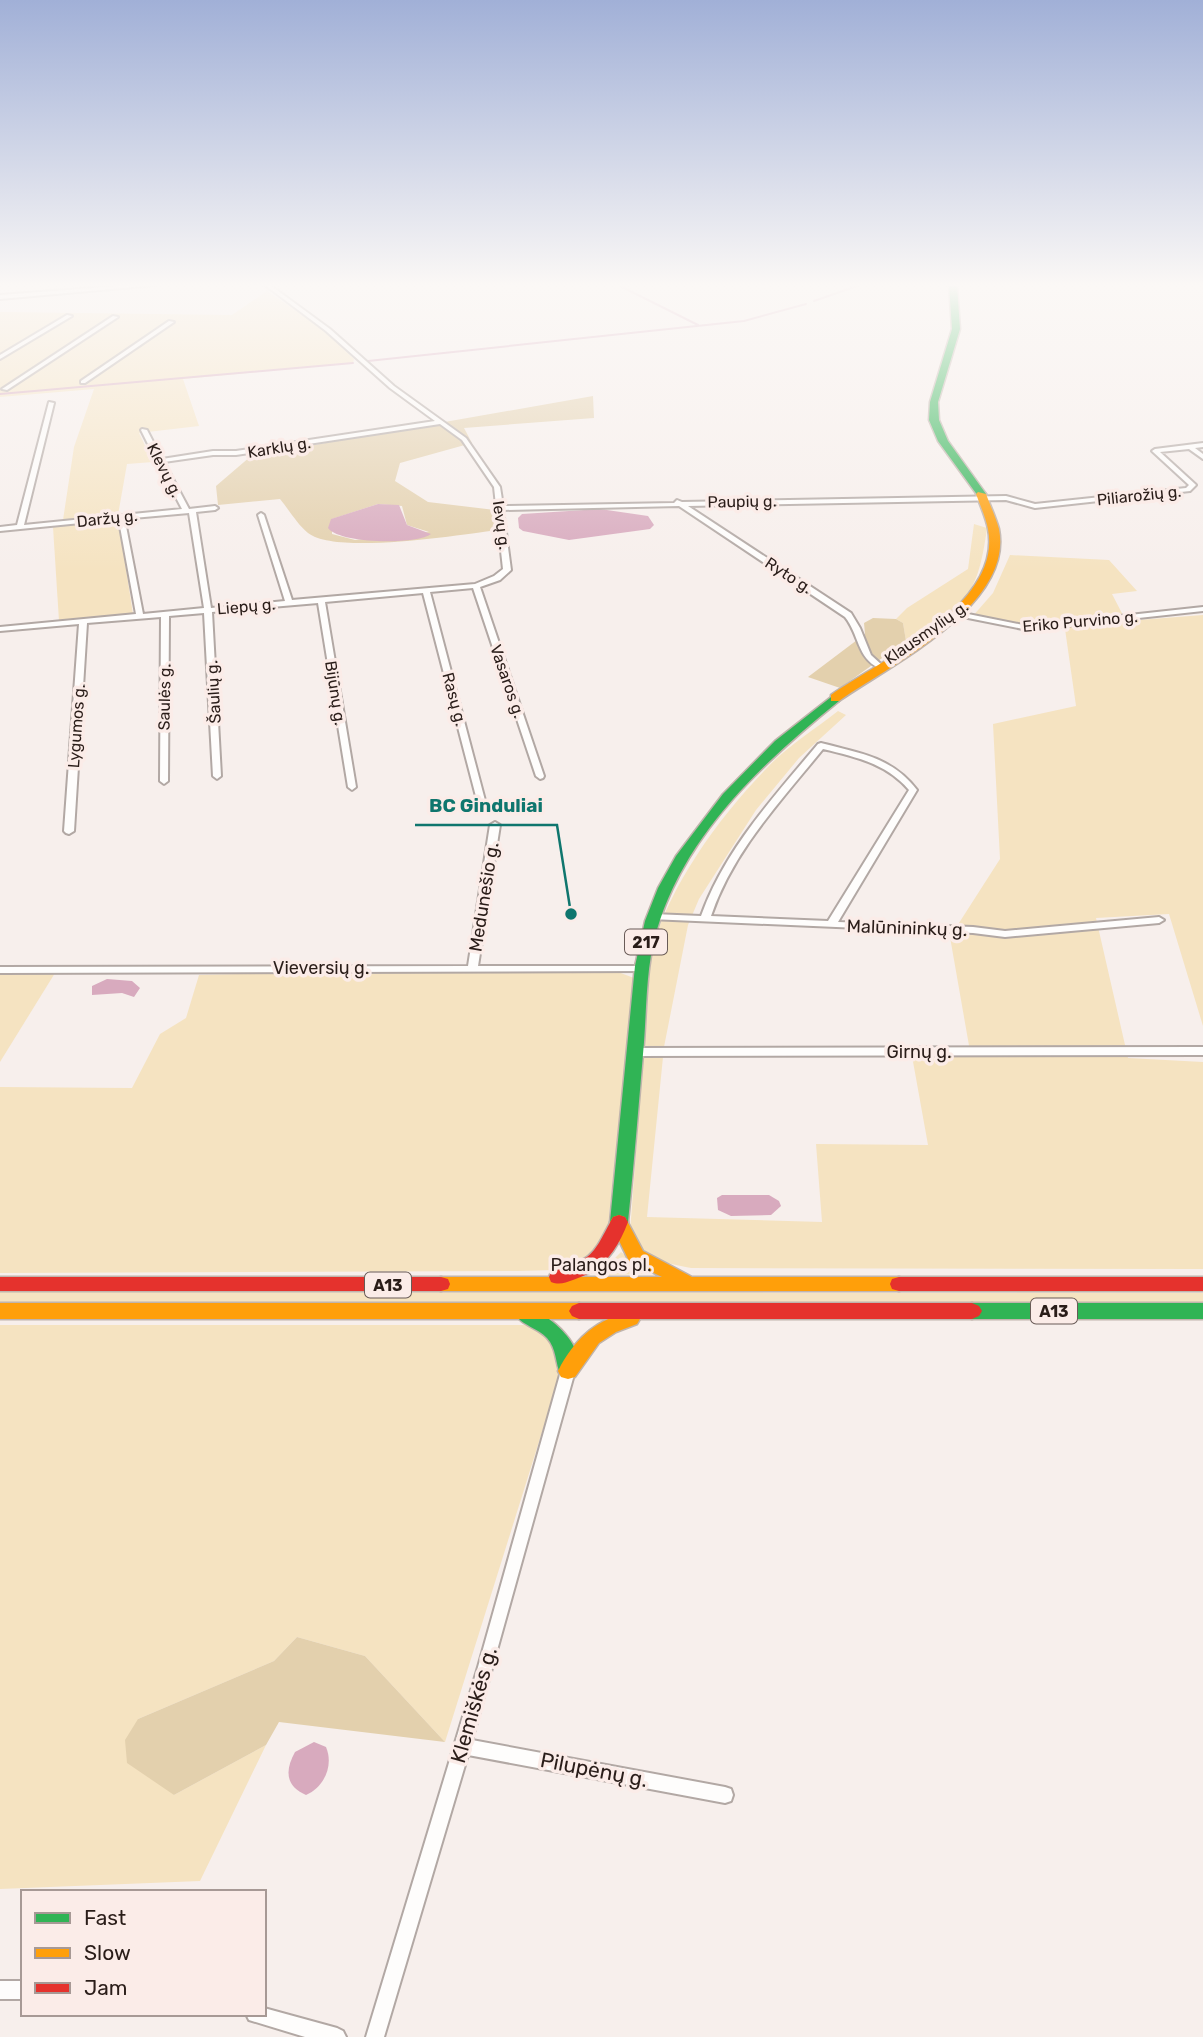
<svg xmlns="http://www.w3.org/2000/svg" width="1203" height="2037" font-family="Rubik,sans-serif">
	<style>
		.green { fill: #f5e3c1 }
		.forest { fill: #e3d0ad; fill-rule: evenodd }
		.water { fill: #d8aabe }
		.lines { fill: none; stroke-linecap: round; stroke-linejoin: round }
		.stream { stroke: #d8aabe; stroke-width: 2 }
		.street-casing { stroke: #b2a8a4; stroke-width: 4 }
		.fast-casing { stroke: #c0b4ac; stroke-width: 3 }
		.slow-casing { stroke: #c0b4ac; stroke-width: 3 }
		.jam-casing { stroke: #c0b4ac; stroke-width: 3 }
		.street { fill: #fefdfc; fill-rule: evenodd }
		.fast { fill: #30b455; fill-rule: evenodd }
		.slow { fill: #ff9f0a; fill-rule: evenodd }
		.jam { fill: #e5322d; fill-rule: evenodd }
		.labels { text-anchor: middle; stroke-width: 7; stroke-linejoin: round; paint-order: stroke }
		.far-street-label { font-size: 16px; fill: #2a1d19; stroke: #fbece8 }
		.shield { fill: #fbece8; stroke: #695b57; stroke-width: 2 }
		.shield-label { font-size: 16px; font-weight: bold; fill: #2a1d19 }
		.street-label { font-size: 18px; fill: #2a1d19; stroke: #fbece8 }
		.near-street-label { font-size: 21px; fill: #2a1d19; stroke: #fbece8 }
		.leader { fill: none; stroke: #0f766e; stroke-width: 2.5 }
		.callout-dot { fill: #0f766e; stroke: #fbece8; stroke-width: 2.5 }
		.callout-label { font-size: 19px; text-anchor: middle; font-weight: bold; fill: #0f766e; stroke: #fbece8; stroke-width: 7; stroke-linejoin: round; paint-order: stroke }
	</style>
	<rect width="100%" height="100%" fill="#f7efec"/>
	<!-- green -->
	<g class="green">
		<path d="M267,291L321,328L354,359L353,363L183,379L199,426L139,433L153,462L127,464L118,515L63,520L74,447L94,389L0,397V312L232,315Z"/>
		<path d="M118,518L133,614L59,621L53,527Z"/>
		<path d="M974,524L987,528C977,601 965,602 906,641L903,623L896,619L907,608L968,569Z"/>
		<path d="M1010,555L1109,560L1137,591L1112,594L1126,621L1203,615V1026L1169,914L1096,918L1128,1058L1203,1062V1269L691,1268C663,1263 645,1258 630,1232L651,951C671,884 717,820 766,769C786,747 814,730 838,711L846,715L799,758L756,810L699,899L688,925L664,1047L647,1217L822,1222L816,1144L928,1145L912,1056L971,1057L950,937L1000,859L993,724L1076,706L1065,629L1015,628L972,617L993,593Z"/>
		<path d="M346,971L618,972L634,978L607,1235L595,1256L557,1270L518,1271L0,1273V1087L132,1088L160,1034L186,1018L199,975Z"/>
		<path d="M0,973H55L0,1062Z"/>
		<path d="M621,1252L646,1271V1274L602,1275L601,1272Z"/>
		<path d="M0,1292L1203,1293V1302H0Z"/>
		<path d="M0,1325H534L548,1333L563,1365L445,1742L365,1656L297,1637L274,1661L138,1719L174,1795L266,1745L200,1881L0,1889Z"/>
	</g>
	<!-- forest -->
	<g class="forest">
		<path d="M593,396L594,418L464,428L472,443L400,463L395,481L428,502L495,510L497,530C460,535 336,555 308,533C298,525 289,510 280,499L218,505L216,486L251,456ZM378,504L402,506L407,525L429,532L355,540L332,534V519Z"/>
		<path d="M873,618L896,619L903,623L906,641L840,688L808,677L865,634L864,623Z"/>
		<path d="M297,1637L365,1656L445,1742L279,1722L266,1745L174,1795L127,1763L125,1740L138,1719L274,1661Z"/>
	</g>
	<!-- water -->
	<g class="water">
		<path d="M378,504L399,505L407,525L431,534C416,545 340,544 328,528L331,519Z"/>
		<path d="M600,509L648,516L654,525L650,529L569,540L523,531L519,528L518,518L522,514Z"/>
		<path d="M107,979L132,981L140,988L134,997L122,993L92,995V986Z"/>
		<path d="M722,1195H769L779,1201L781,1206L771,1215L731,1216L718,1210L717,1198Z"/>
		<path d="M314,1742L326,1747C334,1766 324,1787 306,1795C285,1786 285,1770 295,1752Z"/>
	</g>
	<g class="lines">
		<!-- stream -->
		<g class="stream">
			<path d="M618,285L698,325"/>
			<path d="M814,301L860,285"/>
			<path d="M368,361L744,321L806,304"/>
			<path d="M0,394L353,363"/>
		</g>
		<defs>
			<g id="street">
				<path d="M132,285H156L0,299V295Z"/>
				<path d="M265,285H270L330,329L394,386L466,438L500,487L503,506L674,503L677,500L682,502L1006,496L1035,504L1186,488L1189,485L1152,451L1155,449L1203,443V447L1195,448L1203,454V459L1189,449L1160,452L1195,484L1196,485L1190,491L1035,508L1006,500L688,506L851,613L860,628L871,655L883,666L879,668C857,658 859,634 845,617L679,506L503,510L511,570L500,580L480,587L544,776L543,778L540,779L536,776L473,588L430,592L487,808L483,811L479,808L423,593L325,602L356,787L352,790L348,787L318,603L212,612L221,776L217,779L213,776L204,613L169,616L168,781L164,784L160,781L161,617L87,623L74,831L69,834L66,833L64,831L79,624L0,631V627L136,614L119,521L121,519L0,531V527L17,525L49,402L54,403L24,525L182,509L158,463L155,461L156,460L141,430L142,429L147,430L162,459L213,451H236L435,421L390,388L326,331ZM440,424L462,440L494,487L503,569L494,576L475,584L292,600L264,515L261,513L258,515L285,601L211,608L196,512L215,510L218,508L215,506L189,509L164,462L213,455H236ZM189,513L204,608L143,614L125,521L122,519Z"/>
				<path d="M67,315L72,316L0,359V355Z"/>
				<path d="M113,316L118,317L7,390L2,389Z"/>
				<path d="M169,321L174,322L85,383H81V381Z"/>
				<path d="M1203,607V611L1028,630L958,616L954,614L958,612L1028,626Z"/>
				<path d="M821,743C859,753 892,757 917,790L838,922L973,927L1005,931L1159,917L1164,920L1159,923L1005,937L973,933L650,919L648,917L653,914L701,916C725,849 773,798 818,744ZM823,749C855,757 886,763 909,790L828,921L711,916C733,851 780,802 823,749Z"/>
				<path d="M495,822L500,825L478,966H642L647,969L646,971L0,973V967L468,966L490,825Z"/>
				<path d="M1203,1047V1055L635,1056L630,1052L635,1048Z"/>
				<path d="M568,1366L573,1367L575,1371L472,1740L725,1787L731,1789L733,1795L731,1801L725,1803L468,1755L384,2037H366L478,1667L561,1371L563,1367Z"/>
				<rect x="0" y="1981" width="23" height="18"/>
				<path d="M264,2008L337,2028L343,2031L346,2037H305L249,2020L246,2014H264Z"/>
			</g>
			<g id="fast">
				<path d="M949,285H957L960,329L938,402L939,420L948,441L986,494L981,497L978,496L938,441L929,420L930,402L952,329Z"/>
				<path d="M835,694L839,695V701C766,760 691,828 660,920C646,959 647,1001 644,1042C639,1102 634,1162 628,1222L625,1227L619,1229L613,1227L610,1222L635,966L645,921L658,888L676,856L723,794L775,741Z"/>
				<path d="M972,1303H1203V1319H972L965,1316L962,1311L965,1306Z"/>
				<path d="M525,1306C549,1314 590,1347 575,1376L568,1378L561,1376C555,1363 557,1349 547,1338C538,1328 521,1325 515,1314L518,1309Z"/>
			</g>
			<g id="slow">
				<path d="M978,492L986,494C990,505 996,518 999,529C1014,606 890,665 839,701H831V695C881,660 1003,605 988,529C986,518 980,505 976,494Z"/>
				<path d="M619,1215L625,1217L643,1251L692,1277H899L906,1279L908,1284L906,1289L899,1291H441L434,1289L432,1284L434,1279L441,1277H662L629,1261L610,1222L613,1217Z"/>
				<path d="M0,1303H579L586,1306L589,1311L586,1316L579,1319H0Z"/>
				<path d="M630,1311L637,1314L640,1319L637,1324L616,1332L599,1343L575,1377L568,1379L561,1377L558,1371L561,1365C578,1336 597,1320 630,1311Z"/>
			</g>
			<g id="jam">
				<path d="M619,1215L625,1217L628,1222C617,1251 603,1270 573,1280C565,1283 559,1285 551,1282L549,1277L551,1272C595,1258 592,1256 613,1217Z"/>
				<path d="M0,1277H441L448,1279L450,1284L448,1289L441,1291H0Z"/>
				<path d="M899,1277H1203V1291H899L892,1289L890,1284L892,1279Z"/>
				<path d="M579,1303H972L979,1306L982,1311L979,1316L972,1319H579L572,1316L569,1311L572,1306Z"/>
			</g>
		</defs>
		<!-- street casing -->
		<use href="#street" class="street-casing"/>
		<!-- fast casing -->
		<use href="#fast" class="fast-casing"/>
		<!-- slow casing -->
		<use href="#slow" class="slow-casing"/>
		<!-- jam casing -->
		<use href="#jam" class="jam-casing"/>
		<!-- street -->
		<use href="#street" class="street"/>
		<!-- fast -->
		<use href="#fast" class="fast"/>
		<!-- slow -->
		<use href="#slow" class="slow"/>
		<!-- jam -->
		<use href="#jam" class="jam"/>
	</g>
	<!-- sky -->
	<linearGradient id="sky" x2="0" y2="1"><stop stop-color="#a1b0d7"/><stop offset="0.5" stop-color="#fbf8f6"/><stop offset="1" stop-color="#fbf8f6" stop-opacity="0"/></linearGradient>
	<rect width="1203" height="570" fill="url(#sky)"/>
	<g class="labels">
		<!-- far-street labels -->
		<g class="far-street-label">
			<text transform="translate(279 447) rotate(-9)" y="6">Karklų g.</text>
			<text transform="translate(165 470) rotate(63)" y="6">Klevų g.</text>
			<text transform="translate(1139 495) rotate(-6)" y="6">Piliarožių g.</text>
			<text transform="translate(742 501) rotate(-1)" y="6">Paupių g.</text>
			<text transform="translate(107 518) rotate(-6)" y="6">Daržų g.</text>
			<text transform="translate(502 525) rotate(82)" y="6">Ievų g.</text>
			<text transform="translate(789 575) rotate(33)" y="6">Ryto g.</text>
			<text transform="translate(246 606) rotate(-5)" y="6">Liepų g.</text>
			<text transform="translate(1080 621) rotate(-5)" y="6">Eriko Purvino g.</text>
			<text transform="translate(926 632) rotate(-35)" y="6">Klausmylių g.</text>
			<text transform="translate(508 681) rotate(71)" y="6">Vasaros g.</text>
			<text transform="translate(213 692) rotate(-93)" y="6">Šaulių g.</text>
			<text transform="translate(336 693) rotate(81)" y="6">Bijūnų g.</text>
			<text transform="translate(164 697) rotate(-89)" y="6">Saulės g.</text>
			<text transform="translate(455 699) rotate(75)" y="6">Rasų g.</text>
			<text transform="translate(76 726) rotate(-86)" y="6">Lygumos g.</text>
		</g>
		<!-- shield labels -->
		<g class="shield">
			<rect x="625" y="929.5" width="42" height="25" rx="5"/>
			<rect x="365" y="1272.5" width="46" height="25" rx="5"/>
			<rect x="1031" y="1298.5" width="46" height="25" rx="5"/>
		</g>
		<g class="shield-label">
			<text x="646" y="948">217</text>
			<text x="388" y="1291">A13</text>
			<text x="1054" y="1317">A13</text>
		</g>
		<!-- street labels -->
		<g class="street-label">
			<text transform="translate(484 897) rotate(-81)" y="6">Medunešio g.</text>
			<text transform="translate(907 928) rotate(2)" y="6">Malūnininkų g.</text>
			<text x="321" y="974">Vieversių g.</text>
			<text x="919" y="1058">Girnų g.</text>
			<text x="601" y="1271">Palangos pl.</text>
		</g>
		<!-- near-street labels -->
		<g class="near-street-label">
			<text transform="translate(474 1705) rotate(-74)" y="7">Klemiškės g.</text>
			<text transform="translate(594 1770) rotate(11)" y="7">Pilupėnų g.</text>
		</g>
	</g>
	<!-- callouts -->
	<path class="leader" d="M571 914L557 825H415"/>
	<circle class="callout-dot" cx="571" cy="914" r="7"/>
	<g class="callout-label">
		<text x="486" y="812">BC Ginduliai</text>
	</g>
	<!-- legend -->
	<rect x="21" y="1890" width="245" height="126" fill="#fbece8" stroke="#a79995" stroke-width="2"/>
	<rect x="35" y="1913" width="35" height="10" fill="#30b455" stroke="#a79995" stroke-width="2"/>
	<text x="84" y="1925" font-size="21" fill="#2a1d19">Fast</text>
	<rect x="35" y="1948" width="35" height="10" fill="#ff9f0a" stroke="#a79995" stroke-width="2"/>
	<text x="84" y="1960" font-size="21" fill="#2a1d19">Slow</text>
	<rect x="35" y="1983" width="35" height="10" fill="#e5322d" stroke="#a79995" stroke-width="2"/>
	<text x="84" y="1995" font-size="21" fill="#2a1d19">Jam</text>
</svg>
